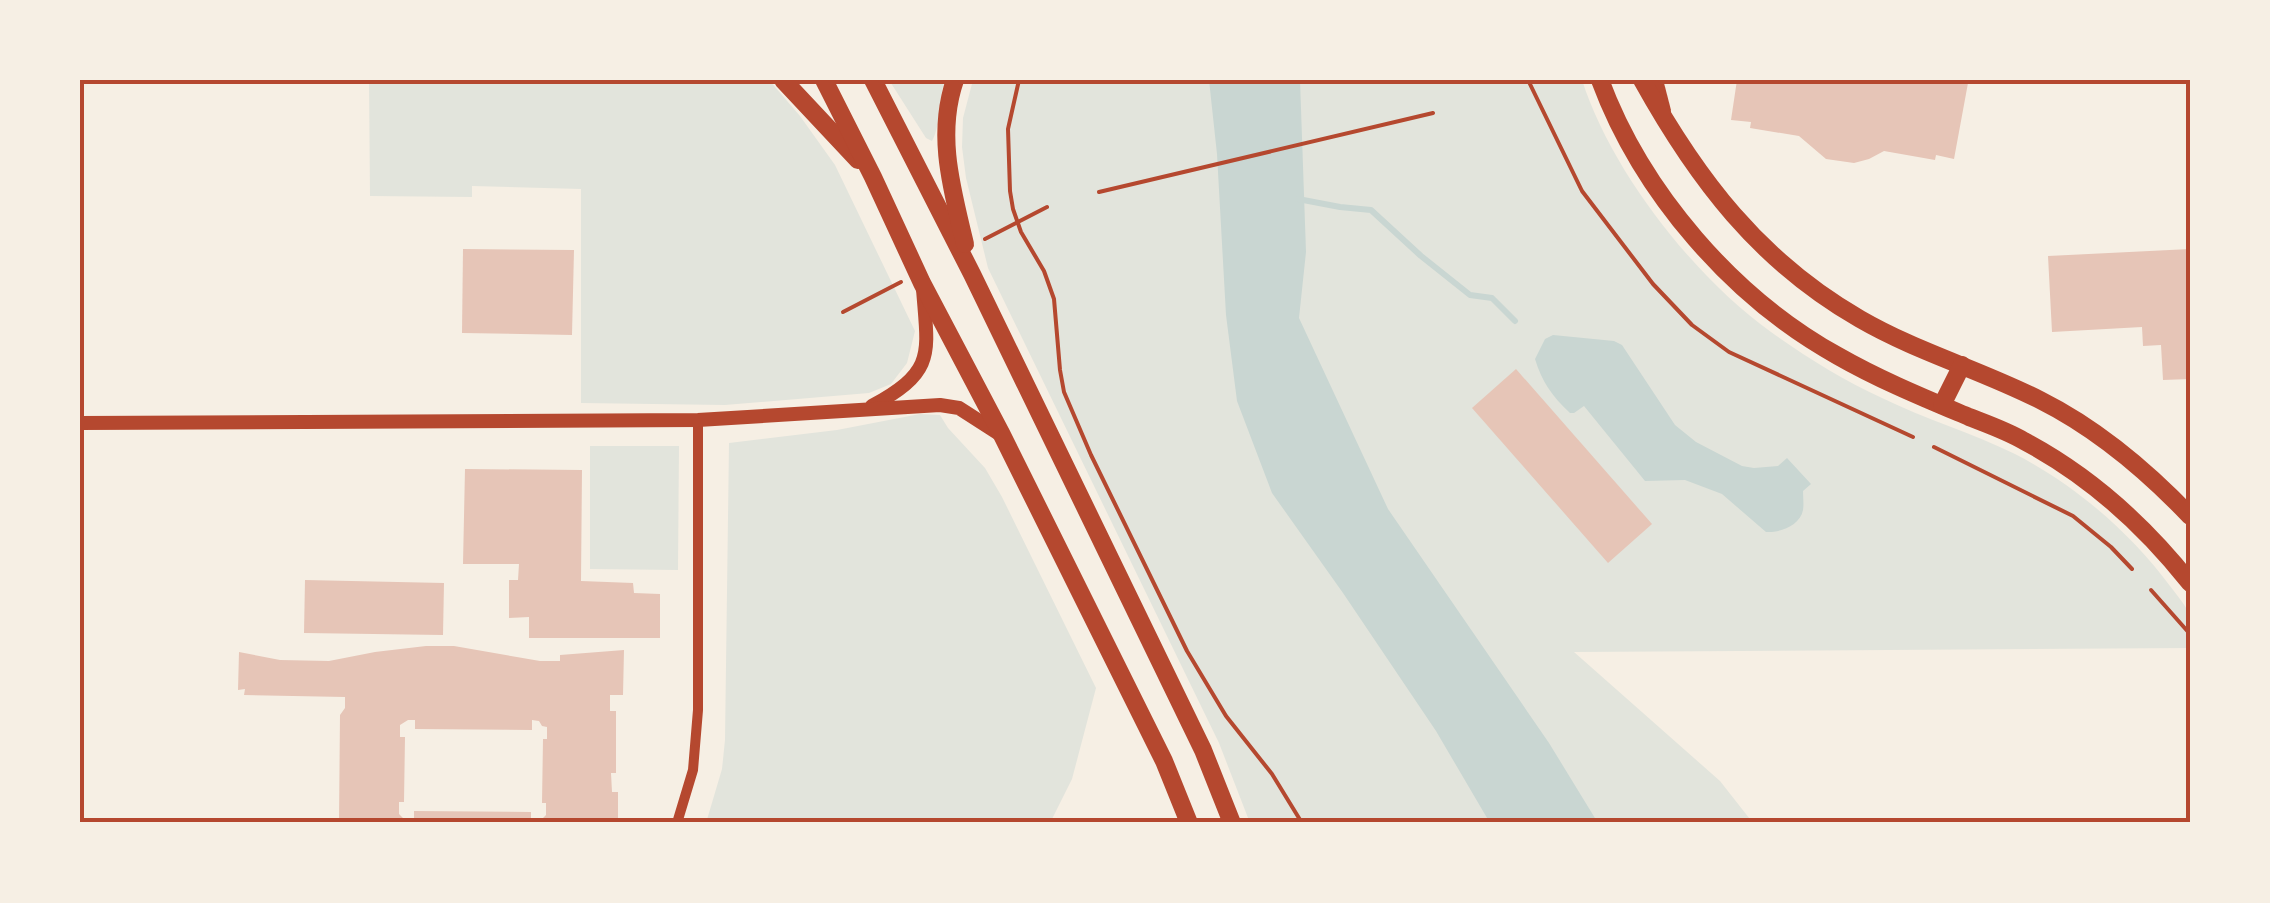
<svg xmlns="http://www.w3.org/2000/svg" width="2270" height="903" font-family="Cabin,sans-serif">
	<style>
		.green { fill: #e2e4dc }
		.water { fill: #c9d6d2 }
		.lines { fill: none; stroke-linecap: round; stroke-linejoin: round }
		.stream { stroke: #c9d6d2; stroke-width: 6 }
		.building { fill: #e6c5b7 }
		.path { stroke: #b5482f; stroke-width: 4 }
		.minor { stroke: #b5482f; stroke-width: 10 }
		.tertiary { stroke: #b5482f; stroke-width: 14 }
		.primary { stroke: #b5482f; stroke-width: 18 }
		.neatline { fill: none; stroke: #b5482f; stroke-width: 4 }
	</style>
	<rect width="100%" height="100%" fill="#f6efe4"/>
	<!-- green -->
	<g class="green">
		<path d="M369,80H769L800,116L835,165L915,331L907,363L891,384L869,393L725,405L581,403V189L472,186V197L370,196Z"/>
		<path d="M889,80H945C938,99 941,126 932,141L926,138Z"/>
		<path d="M973,80H1582C1611,171 1694,277 1771,332C1806,357 1843,380 1882,398C1925,419 1972,433 2015,454C2075,485 2130,532 2170,586C2176,594 2183,602 2188,611C2193,620 2190,637 2190,648L1574,652L1720,781L1753,823H1250L1219,743L988,268L966,178L962,147L963,118Z"/>
		<path d="M920,414L940,415L948,428L985,468L1002,497L1096,688L1072,779L1050,823H706L722,769L725,740L729,443L837,430Z"/>
		<path d="M590,446H679L678,570L590,569Z"/>
	</g>
	<!-- water -->
	<g class="water">
		<path d="M1209,80H1300L1306,252L1299,318L1388,509L1549,743L1598,823H1490L1436,731L1343,593L1272,493L1237,401L1226,315L1217,154Z"/>
		<path d="M1553,335L1614,341L1622,345L1675,425L1696,442L1742,466L1754,468L1778,466L1787,458L1811,484L1803,491C1803,497 1804,504 1803,510C1800,526 1779,533 1766,532L1722,494L1685,480L1645,481L1584,406L1574,413H1570C1552,396 1542,382 1535,359L1545,339Z"/>
	</g>
	<g class="lines">
		<!-- stream -->
		<path class="stream" d="M1298,199L1340,207L1371,210L1421,256L1470,295L1492,298L1515,321"/>
	</g>
	<!-- building -->
	<g class="building">
		<path d="M1737,80H1951L1968,83L1954,159L1936,155L1935,160L1884,151L1869,159L1854,163L1826,159L1799,136L1750,128L1751,122L1731,120Z"/>
		<path d="M463,249L574,250L572,335L462,333Z"/>
		<path d="M2190,249V379L2163,380L2161,345L2143,346L2142,327L2052,332L2048,256Z"/>
		<path d="M1516,369L1652,524L1608,563L1472,408Z"/>
		<path d="M465,469L582,470L581,581L633,583L634,593L660,594V638H529V617L509,618V580H518L519,564H463Z"/>
		<path d="M305,580L444,583L443,635L304,633Z"/>
		<path d="M426,646H454L540,661H560V655L624,650L623,695H610V711H616V773H611L612,792H618V823H538L546,815V803H542L543,739H547V727L542,726L539,721L532,720V730L415,729V720H408L400,725V737H405L404,802H399V814L408,823H339L340,715L345,708V697L244,695L245,689L238,690L239,652L280,660L329,661L375,652Z"/>
		<path d="M414,811L531,812V823H414Z"/>
	</g>
	<g class="lines">
		<!-- path -->
		<g class="path">
			<path d="M1019,80L1008,129L1010,191L1013,209L1021,232L1044,271L1054,299L1060,370L1064,392L1091,455L1187,651L1226,716L1272,774L1302,823"/>
			<path d="M1528,80L1582,191L1653,284L1692,325L1729,352L1913,437"/>
			<path d="M1099,192L1433,113"/>
			<path d="M985,239L1047,207"/>
			<path d="M843,312L901,282"/>
			<path d="M1934,447L2073,516L2111,547L2132,569"/>
			<path d="M2151,590L2190,634"/>
		</g>
		<!-- minor -->
		<path class="minor" d="M677,823L693,770L698,710V420"/>
		<!-- tertiary -->
		<g class="tertiary">
			<path d="M1656,80L1664,111"/>
			<path d="M872,406C936,371 928,355 923,289"/>
			<path d="M80,423L698,420L940,405L959,408L1001,435"/>
		</g>
		<!-- primary -->
		<g class="primary">
			<path d="M783,80L858,160"/>
			<path d="M824,80L873,177L922,283L1002,435L1164,761L1189,823"/>
			<path d="M873,80L972,274L1203,750L1232,823"/>
			<path d="M955,80C936,135 952,189 965,244"/>
			<path d="M1600,80C1642,193 1733,298 1838,356C1880,380 1924,398 1969,417C1987,424 2007,431 2024,441C2090,476 2144,525 2190,583"/>
			<path d="M1642,80C1697,179 1759,261 1860,319C1917,352 1981,370 2040,400C2096,428 2147,471 2190,516"/>
			<path d="M1942,405L1962,365"/>
		</g>
	</g>
	<!-- border -->
	<rect width="2270" height="903" fill="none" stroke="#f6efe4" stroke-width="165"/>
	<rect x="82" y="82" width="2106" height="738" class="neatline"/>
</svg>
